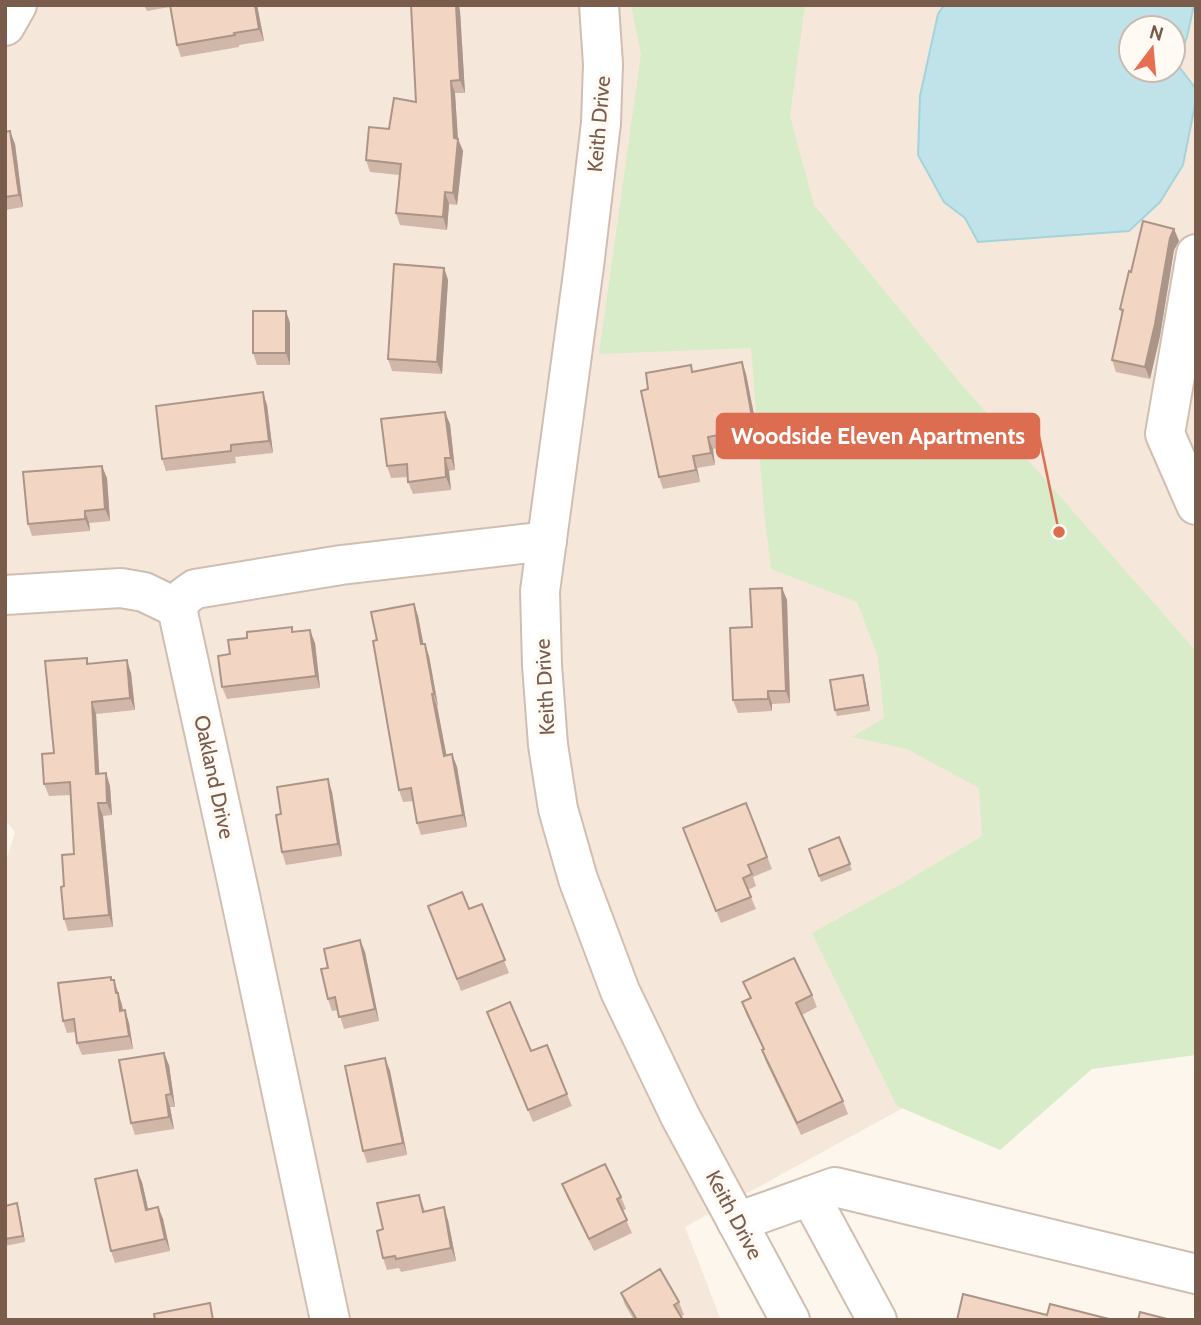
<svg xmlns="http://www.w3.org/2000/svg" width="1201" height="1325" font-family="Cabin,sans-serif">
	<style>
		.residential { fill: #f5e8da; fill-rule: evenodd }
		.green { fill: #d8ecc9 }
		.water { fill: #bfe3e8; stroke: #a5d3da; stroke-width: 2; fill-rule: evenodd }
		.lines { fill: none; stroke-linecap: round; stroke-linejoin: round }
		.minor-casing { stroke: #d1beb0; stroke-width: 42 }
		.minor { stroke: #fff; stroke-width: 38 }
		.wall { fill: #d1b7a8 }
		.shaded-wall { fill: #aa9588 }
		.building { fill: #f3d5c3; stroke: #aa9588; stroke-width: 2 }
		.labels { text-anchor: middle; stroke-width: 7; stroke-linejoin: round; paint-order: stroke }
		.street-label { font-size: 21px; fill: #7a5c4d; stroke: #fffaf3 }
		.leader { fill: none; stroke: #dc6d51; stroke-width: 2.5 }
		.callout-dot { fill: #dc6d51; stroke: #fffaf3; stroke-width: 2.5 }
		.callout { fill: #dc6d51; stroke: #dc6d51; stroke-width: 2.5 }
		.callout-label { font-size: 23px; text-anchor: middle; font-weight: bold; fill: #fff }
	</style>
	<rect width="100%" height="100%" fill="#fdf6ec"/>
	<!-- residential -->
	<path class="residential" d="M5,5H1196V954L1191,951L685,1227L721,1320H5V864L15,832L5,820ZM1131,28H1173V70H1131Z"/>
	<!-- green -->
	<path class="green" d="M631,5H805L790,116L814,205L961,384L1196,651V1055L1092,1069L1000,1150L897,1106L812,933L903,883L982,836L979,788L907,749L852,737L884,718L878,657L857,602L771,569L764,511L751,348L599,354L641,54Z"/>
	<!-- water -->
	<path class="water" d="M944,5H1194L1187,37L1177,64L1196,89V100L1183,165L1160,202L1129,231L978,242L965,218L944,202L918,155L920,96L938,14ZM1131,28H1173V70H1131Z"/>
	<g class="lines">
		<defs>
			<g id="minor">
				<path d="M599,5L603,64L601,123L584,266L540,591L542,665L548,745L558,809L578,879L620,991L680,1116L790,1320"/>
				<path d="M5,26L17,5"/>
				<path d="M1196,254L1165,434L1196,505"/>
				<path d="M5,595L121,588L144,592L177,608"/>
				<path d="M810,1196L877,1320"/>
				<path d="M737,1222L835,1187L1196,1274"/>
				<path d="M330,1320L239,891L177,608L184,597L195,589L341,565L547,541"/>
			</g>
		</defs>
		<!-- minor casing -->
		<use href="#minor" class="minor-casing"/>
		<!-- minor -->
		<use href="#minor" class="minor"/>
	</g>
	<!-- wall -->
	<g class="wall">
		<path d="M144,5H257L264,41L239,45V47L181,57L177,45L170,7L147,11Z"/>
		<path d="M460,11L465,93H455L458,139L463,151L457,205L449,204L447,230L400,225L396,213L399,175L370,172L366,160L389,129L416,102Z"/>
		<path d="M5,132L15,144L23,207L5,210Z"/>
		<path d="M1174,229L1179,241L1174,250L1160,336L1150,379L1116,372L1112,360L1122,315L1120,309L1131,272Z"/>
		<path d="M444,268L448,280L442,374L392,371L388,359Z"/>
		<path d="M286,311L290,323V365H257L253,353Z"/>
		<path d="M742,362L746,374L759,440L713,449L715,465L697,468L700,482L663,489L659,477L648,389L693,372Z"/>
		<path d="M267,405L273,453L235,457L236,463L166,471L162,459Z"/>
		<path d="M450,424L455,470L449,471L451,490L413,494L408,482V477L391,478L387,466Z"/>
		<path d="M107,478L110,521L89,523L90,531L32,536L28,524Z"/>
		<path d="M782,588L787,600L790,703L772,704V711L738,713L733,700L752,627Z"/>
		<path d="M414,604L418,616L423,644L429,656L438,706H437L446,755L452,754L457,767L467,827L421,835L417,823L413,801L403,802L399,790L377,640Z"/>
		<path d="M292,627L293,632L315,643L320,688L227,699L222,687L230,654L247,638Z"/>
		<path d="M87,658L89,664L131,673L135,710L96,714L99,774L106,773L110,786L112,815L103,816L113,927L68,931L64,919V886L74,854L71,795L49,796L44,784L54,753Z"/>
		<path d="M863,675L865,681L870,711L837,716L835,710Z"/>
		<path d="M332,792L342,856L286,865L282,852L281,814Z"/>
		<path d="M746,803L772,869L753,877L756,886L748,890L756,909L721,923L683,828Z"/>
		<path d="M839,837L852,870L821,882L809,849Z"/>
		<path d="M482,904L509,973L461,991L428,906L469,909Z"/>
		<path d="M360,940L365,952L379,1021L344,1029L338,1010L332,1011L328,999V968Z"/>
		<path d="M111,977L112,980H114L122,1005L123,1010L129,1023L133,1049L82,1055L77,1043L76,1032L67,1033L63,1021Z"/>
		<path d="M743,982L812,995L817,1007L802,1015L843,1101L848,1114L801,1135L766,1062L762,1050L763,1049L746,1014L742,1002L750,998Z"/>
		<path d="M487,1012L531,1051L567,1094L572,1106L533,1122Z"/>
		<path d="M385,1058L390,1071L407,1155L367,1163L363,1151Z"/>
		<path d="M169,1065L175,1107H170L174,1129L135,1135L131,1123Z"/>
		<path d="M142,1182L148,1209L158,1207L163,1219L170,1251L115,1263L111,1251Z"/>
		<path d="M562,1184L621,1197L626,1209L622,1211L632,1233L594,1251L567,1197Z"/>
		<path d="M419,1195L425,1211L448,1220L456,1261L401,1272L399,1268L387,1270L383,1258V1229Z"/>
		<path d="M5,1206L19,1210L25,1242L5,1246Z"/>
		<path d="M621,1293L679,1302L684,1315L681,1316L683,1320H634L625,1305Z"/>
	</g>
	<!-- shaded-wall -->
	<g class="shaded-wall">
		<path d="M255,5H257L264,41L259,29Z"/>
		<path d="M456,5H459L460,11L465,93L460,80Z"/>
		<path d="M451,81L455,93L458,141V139L463,151L457,205L453,193L454,138Z"/>
		<path d="M10,131L15,144L23,207L19,195Z"/>
		<path d="M445,192L449,204L447,230L443,217Z"/>
		<path d="M1174,229L1179,241L1174,250L1160,336L1150,379L1145,367L1170,238Z"/>
		<path d="M444,268L448,280L442,374L437,362Z"/>
		<path d="M286,311L290,323V365L286,353Z"/>
		<path d="M742,362L746,374L759,440L754,428Z"/>
		<path d="M263,392L267,405L273,453L269,441Z"/>
		<path d="M445,412L450,424L455,470L451,458Z"/>
		<path d="M708,437L713,449L715,465L711,453Z"/>
		<path d="M693,456L697,468L700,482L696,470Z"/>
		<path d="M445,458L449,471L451,490L446,477Z"/>
		<path d="M102,466L107,478L110,521L105,509Z"/>
		<path d="M85,511L89,523L90,531L85,519Z"/>
		<path d="M782,588L787,600L790,703L786,691Z"/>
		<path d="M414,604L418,616L426,657L421,644Z"/>
		<path d="M310,630L315,643L320,688L316,676Z"/>
		<path d="M425,644L429,656L438,706L434,694Z"/>
		<path d="M127,660L131,673L135,710L130,698Z"/>
		<path d="M863,675L865,681L870,711L868,705Z"/>
		<path d="M768,691L772,704V711L768,699Z"/>
		<path d="M432,694L437,706L449,768L444,756Z"/>
		<path d="M92,702L96,714L100,786L96,774Z"/>
		<path d="M452,754L457,767L467,827L463,815Z"/>
		<path d="M106,773L110,786L112,815L107,803Z"/>
		<path d="M328,779L332,792L342,856L338,844Z"/>
		<path d="M98,803L103,816L113,927L109,915Z"/>
		<path d="M360,940L365,952L379,1021L375,1009Z"/>
		<path d="M111,977L115,988L114,980L122,1005L124,1023Z"/>
		<path d="M125,1010L129,1023L133,1049L129,1036Z"/>
		<path d="M164,1053L169,1065L175,1107L171,1094Z"/>
		<path d="M385,1058L390,1071L407,1155L403,1143Z"/>
		<path d="M166,1095L170,1107L174,1129L169,1117Z"/>
		<path d="M137,1170L142,1182L151,1222L146,1210Z"/>
		<path d="M17,1203L19,1210L25,1242L23,1236Z"/>
		<path d="M158,1207L163,1219L170,1251L165,1239Z"/>
		<path d="M444,1207L448,1220L456,1261L451,1248Z"/>
	</g>
	<!-- building -->
	<g class="building">
		<path d="M170,5H255L259,29L234,33L235,35L177,45Z"/>
		<path d="M411,5H456L460,80L451,81L454,138L458,139L453,193L445,192L443,217L396,213L401,164L366,160L369,127L389,129L394,98L416,102Z"/>
		<path d="M10,131L19,195L5,197V132Z"/>
		<path d="M1143,221L1174,229L1170,238L1155,324L1145,367L1112,360L1123,310L1120,309L1129,271L1131,272Z"/>
		<path d="M394,264L444,268L437,362L388,359Z"/>
		<rect x="253" y="311" width="33" height="42"/>
		<path d="M742,362L754,428L708,437L711,453L693,456L696,470L659,477L641,391L648,389L646,373L691,365L692,372Z"/>
		<path d="M263,392L269,441L231,445V451L162,459L156,406Z"/>
		<path d="M445,412L451,458H445L446,477L408,482L407,464L387,466L381,419Z"/>
		<path d="M102,466L105,509L85,511V519L28,524L23,472Z"/>
		<path d="M782,588L786,691H768V699L733,700L730,628L752,627L750,589Z"/>
		<path d="M414,604L421,644H425L434,694H432L444,756L452,754L463,815L417,823L411,788L399,790L373,641L377,640L371,612Z"/>
		<path d="M292,627V632L310,630L316,676L222,687L218,656L230,654L228,640L247,638V632Z"/>
		<path d="M87,658V664L127,660L130,698L92,702L96,774L106,773L107,803H98L109,915L64,919L61,887L64,886L62,855L74,854L70,782L44,784L42,754L54,753L45,661Z"/>
		<path d="M863,675L868,705L835,710L830,680Z"/>
		<path d="M328,779L338,844L282,852L276,815L281,814L277,787Z"/>
		<path d="M746,803L767,857L748,865L752,874L743,878L751,897L716,911L683,828Z"/>
		<path d="M839,837L850,864L819,876L809,849Z"/>
		<path d="M462,892L469,909L482,904L505,960L457,979L428,906Z"/>
		<path d="M360,940L375,1009L339,1017L335,997L328,999L321,969L328,968L324,949Z"/>
		<path d="M794,958L812,995L796,1003L843,1101L797,1123L762,1050L764,1049L742,1002L751,998L743,982Z"/>
		<path d="M111,977V980H114L116,993H118L120,1011L125,1010L129,1036L77,1043L74,1019L63,1021L58,983Z"/>
		<path d="M510,1002L531,1051L547,1045L567,1094L528,1110L487,1012Z"/>
		<path d="M164,1053L171,1094L166,1095L169,1117L131,1123L119,1060Z"/>
		<path d="M385,1058L403,1143L363,1151L345,1066Z"/>
		<path d="M605,1164L621,1197L617,1199L627,1220L589,1239L562,1184Z"/>
		<path d="M137,1170L146,1210L158,1207L165,1239L111,1251L95,1179Z"/>
		<path d="M419,1195L423,1212L444,1207L451,1248L396,1259L395,1256L383,1258L377,1231L383,1229L377,1203Z"/>
		<path d="M17,1203L23,1236L5,1239V1206Z"/>
		<path d="M660,1269L679,1302L674,1305L683,1320H637L621,1293Z"/>
		<path d="M963,1294L1047,1315L1050,1304L1113,1320H957Z"/>
		<path d="M210,1303L213,1320H155L154,1314Z"/>
		<path d="M1140,1312L1171,1320H1138Z"/>
	</g>
	<g class="labels">
		<!-- street labels -->
		<g class="street-label">
			<text transform="translate(599 124) rotate(-85)" y="7">Keith Drive</text>
			<text transform="translate(545 687) rotate(-93)" y="7">Keith Drive</text>
			<text transform="translate(214 777) rotate(78)" y="7">Oakland Drive</text>
			<text transform="translate(734 1215) rotate(62)" y="7">Keith Drive</text>
		</g>
	</g>
	<!-- callouts -->
	<path class="leader" d="M1059 532L1039 436"/>
	<circle class="callout-dot" cx="1059" cy="532" r="7"/>
	<rect class="callout" x="717" y="414" width="322" height="44" rx="7"/>
	<g class="callout-label">
		<text x="878" y="444">Woodside Eleven Apartments</text>
	</g>
	<!-- border -->
	<rect width="1201" height="1325" fill="none" stroke="#7a5c4d" stroke-width="14"/>
	<!-- north arrow -->
	<g transform="translate(1152 49) rotate(16)"><circle r="33" fill="#fffaf3" stroke="#cabbb1" stroke-width="2"/>
	<path d="M0-5L12 26L0 18L-12 26Z" fill="#e76f51"/>
	<text y="-10" font-size="19" font-weight="bold" text-anchor="middle" fill="#7a5c4d">N</text>
	</g>
</svg>
